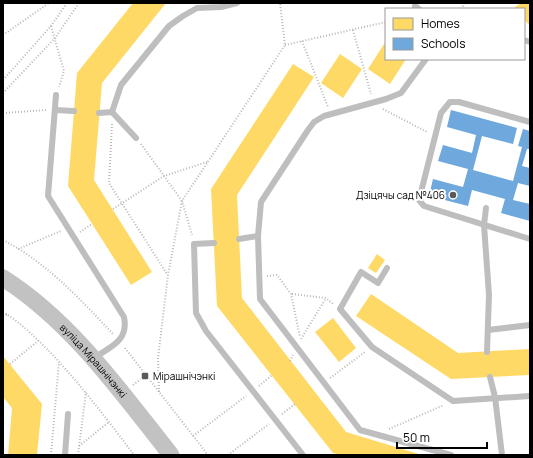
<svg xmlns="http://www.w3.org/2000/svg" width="533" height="458" font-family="Manrope,sans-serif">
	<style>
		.homes { fill: #ffd966 }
		.schools { fill: #6fa8dc }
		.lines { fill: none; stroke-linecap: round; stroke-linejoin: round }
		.path { stroke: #b8b8b8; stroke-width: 2; stroke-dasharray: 1 2; stroke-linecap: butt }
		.service { stroke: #bebebe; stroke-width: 6 }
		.secondary { stroke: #c2c2c2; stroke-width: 17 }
		.poi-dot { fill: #595959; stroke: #fff; stroke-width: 1.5 }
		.labels { text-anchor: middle; stroke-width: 4; stroke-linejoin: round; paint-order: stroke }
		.poi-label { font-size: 10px; fill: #000; stroke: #fff; text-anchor: end }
		.street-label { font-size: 10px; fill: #000; stroke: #fff }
	</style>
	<rect width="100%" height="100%" fill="#fff"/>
	<!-- homes -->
	<g class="homes">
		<path d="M133,3H166L102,83L94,180L152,272L131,285L68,186L77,73Z"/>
		<path d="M521,3H530V23L528,24L524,19V9H517L515,7Z"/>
		<path d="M386,41V59H406L390,84L368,69Z"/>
		<path d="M340,54L362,69L343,98L321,83Z"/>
		<path d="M293,64L314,77L237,195L242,298L346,432L422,455H340L333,453L217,306L211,189Z"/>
		<path d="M377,254L385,260L376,273L368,268Z"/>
		<path d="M371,294L458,353L530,349V375L451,379L356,316Z"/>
		<path d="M333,318L356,348L339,362L315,332Z"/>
		<path d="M3,356L42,404L37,455H8L12,408L3,397Z"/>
	</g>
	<!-- schools -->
	<path class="schools" d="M451,110L517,128L513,144L482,136L473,170L513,181L522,147L518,146L523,129L530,131V149H527L522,166L530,168V186L518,183L513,200L530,204V221L501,213L505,199L472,190L468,206L429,196L433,179L463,187L468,169L438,161L443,145L472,153L476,135L447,127Z"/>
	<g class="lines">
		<!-- path -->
		<g class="path">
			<path d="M461,9L465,3"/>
			<path d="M51,26L64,71L59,87"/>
			<path d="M353,30L371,94"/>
			<path d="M3,35L49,3"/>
			<path d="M302,41L328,107"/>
			<path d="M285,45L386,22"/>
			<path d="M3,80L51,26L67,3"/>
			<path d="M3,93L55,38L79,3"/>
			<path d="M383,109L427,132"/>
			<path d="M3,113L46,110"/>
			<path d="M112,124L109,183L167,274"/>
			<path d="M141,144L182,201L192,235"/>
			<path d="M113,209L164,176L207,162"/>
			<path d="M80,232L92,224"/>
			<path d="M3,240C46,262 80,299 113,334"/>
			<path d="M18,249L61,231"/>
			<path d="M267,276L277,275L291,294L300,337"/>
			<path d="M292,294L326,298L333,304"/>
			<path d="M3,312C20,322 36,338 50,352C80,384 107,419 134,455"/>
			<path d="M3,315H9"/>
			<path d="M301,339L326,298"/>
			<path d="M125,348L208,455"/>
			<path d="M290,361L293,355"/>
			<path d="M10,364L38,341"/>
			<path d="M330,378L365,352"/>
			<path d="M133,385L145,376"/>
			<path d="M259,386L272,375"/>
			<path d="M159,392L158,358L168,275L182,201L285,45L280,3"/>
			<path d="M3,413V422"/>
			<path d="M282,414L295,404"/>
			<path d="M389,429L444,405"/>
			<path d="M193,436L246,396"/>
			<path d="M79,446L109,422"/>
			<path d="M51,455L59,362"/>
			<path d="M78,455L86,392"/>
			<path d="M228,455L269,424"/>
		</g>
		<!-- service -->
		<g class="service">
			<path d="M415,6L419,9"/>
			<path d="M524,40L530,42"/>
			<path d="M426,59L401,93L386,99L324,116L314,122L308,130L261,202L258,236L260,299L360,430L451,455"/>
			<path d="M56,95L48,196L124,317C129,341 110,347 94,358"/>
			<path d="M55,110L74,111"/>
			<path d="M112,112L136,138"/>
			<path d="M99,113L112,112L121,85L169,26L183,16L197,8L221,7L237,3"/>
			<path d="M530,122L459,102H450L441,113L419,200L424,206L530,239"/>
			<path d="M486,208L484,225L489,295L487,352"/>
			<path d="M239,239L258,236"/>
			<path d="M214,243L194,244L196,313L206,331L303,455"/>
			<path d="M387,268L378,283L361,272L340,309L372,347L453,401L530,396"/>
			<path d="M488,330L530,325"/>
			<path d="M490,377L495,397L502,455"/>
			<path d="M65,455L68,414"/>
		</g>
		<!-- secondary -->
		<path class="secondary" id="s1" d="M3,278C72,322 121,392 171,455"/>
	</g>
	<!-- markers -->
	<g class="poi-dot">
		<circle cx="453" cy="195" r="4"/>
		<rect x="141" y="372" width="8" height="8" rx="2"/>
	</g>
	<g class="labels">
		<!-- poi labels -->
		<g class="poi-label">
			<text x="445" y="199">Дзіцячы сад №406</text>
			<text x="153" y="380" text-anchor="start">Мірашнічэнкі</text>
		</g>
		<!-- street labels -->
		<g class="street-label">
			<text dy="4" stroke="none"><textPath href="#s1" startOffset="123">вуліца Мірашнічэнкі</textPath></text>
		</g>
	</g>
	<!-- border -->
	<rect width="533" height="458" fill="none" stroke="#000000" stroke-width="8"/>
	<!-- legend -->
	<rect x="385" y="8" width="140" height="52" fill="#ffffff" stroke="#999999"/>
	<rect x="393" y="18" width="20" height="12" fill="#ffd966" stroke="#999999"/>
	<text x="421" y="28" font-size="12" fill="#000000">Homes</text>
	<rect x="393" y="38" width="20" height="12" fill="#6fa8dc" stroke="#999999"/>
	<text x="421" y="48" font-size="12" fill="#000000">Schools</text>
	<!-- scale -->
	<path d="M397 442v6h90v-6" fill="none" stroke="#000000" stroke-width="2"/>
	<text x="403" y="442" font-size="12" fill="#000000" stroke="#ffffff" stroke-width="3" paint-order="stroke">50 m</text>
</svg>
